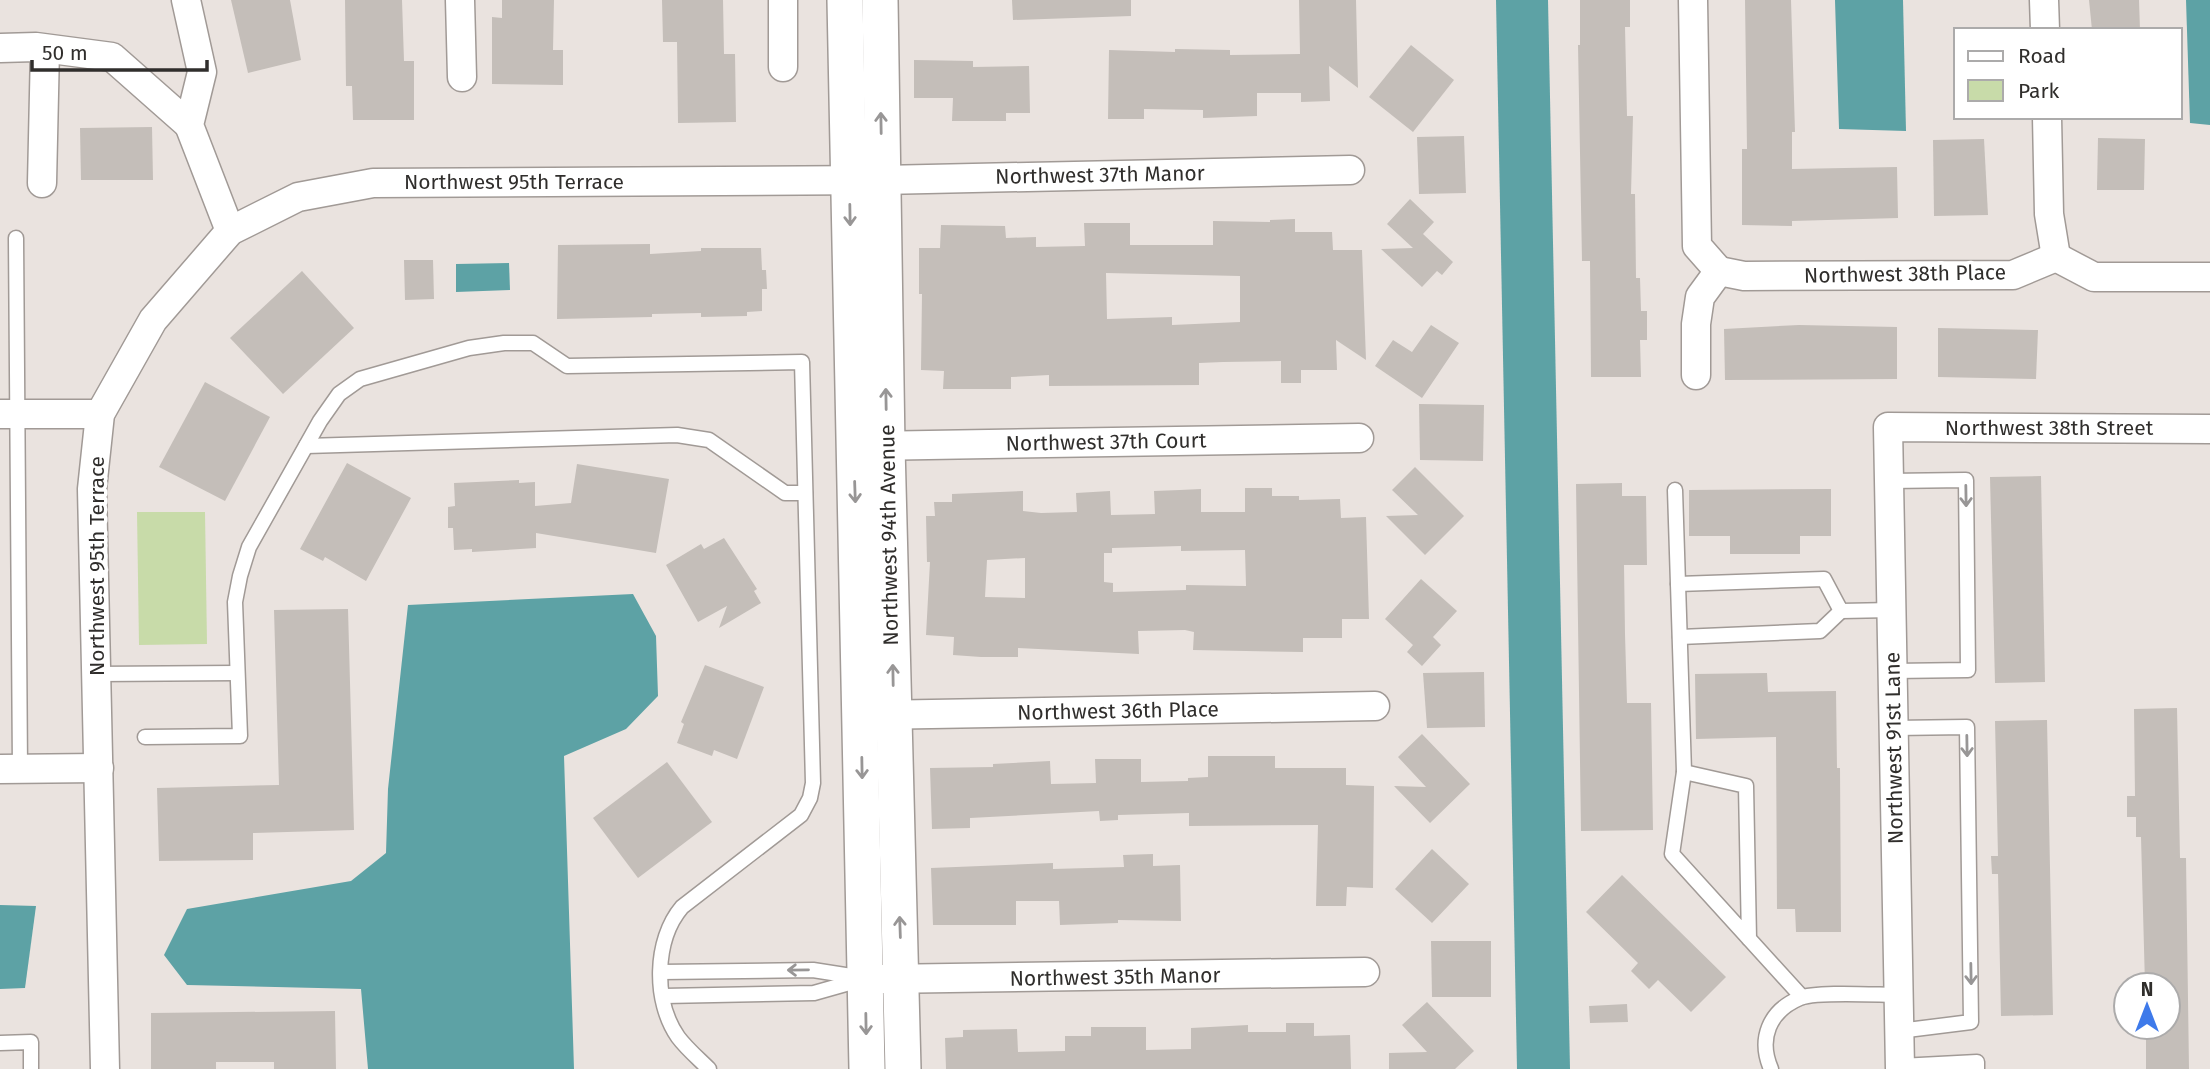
<svg xmlns="http://www.w3.org/2000/svg" width="2210" height="1069" font-family="'Fira Sans',sans-serif">
	<style>
		.green { fill: #c8dba9 }
		.water { fill: #5da2a5 }
		.building { fill: #c4beb9; fill-rule: evenodd }
		.lines { fill: none; stroke-linecap: round; stroke-linejoin: round }
		.service-casing { stroke: #a19a96; stroke-width: 17 }
		.minor-casing { stroke: #a19a96; stroke-width: 31 }
		.tertiary-casing { stroke: #a19a96; stroke-width: 38 }
		.service { stroke: #fff; stroke-width: 14 }
		.minor { stroke: #fff; stroke-width: 28 }
		.tertiary { stroke: #fff; stroke-width: 35 }
		.oneway { stroke: #989696 }
		.labels { text-anchor: middle; stroke-width: 7; stroke-linejoin: round; paint-order: stroke }
		.street-label { font-size: 21px; fill: #302e2c; stroke: #fff }
	</style>
	<rect width="100%" height="100%" fill="#eae3df"/>
	<!-- green -->
	<path class="green" d="M137,512H205L207,644L139,645Z"/>
	<!-- water -->
	<g class="water">
		<path d="M1496,0H1548L1570,1069H1517Z"/>
		<path d="M1835,0H1903L1906,131L1839,129Z"/>
		<path d="M2186,0H2210V125L2190,123Z"/>
		<path d="M509,263L510,290L456,292V264Z"/>
		<path d="M633,594L656,636L658,696L626,729L564,756L574,1069H368L361,989L187,985L164,955L187,909L351,881L386,853L388,789L408,605Z"/>
		<path d="M0,905L36,906L25,988L0,989Z"/>
	</g>
	<!-- building -->
	<g class="building">
		<path d="M231,0H290L301,60L248,73Z"/>
		<path d="M345,0H402L404,61H414V120H353L352,86H346Z"/>
		<path d="M502,0H554L553,50H563V85L492,84V17L502,18Z"/>
		<path d="M662,0H723L724,54H735L736,122L678,123L677,42H663Z"/>
		<path d="M1012,0H1131V16L1013,20Z"/>
		<path d="M1299,0H1356L1358,88L1329,66L1330,101L1301,102V93H1257V116L1203,118V110L1144,109V119H1108L1109,50L1175,52V49L1230,50V55L1300,54Z"/>
		<path d="M1580,0H1630V27H1625L1627,116H1633L1631,194H1635L1636,278H1640L1641,311H1647V340H1640L1641,377H1591L1590,261H1582L1578,45H1580Z"/>
		<path d="M1745,0H1791L1795,132H1792V169L1897,167L1898,218L1792,221V226L1742,225V149H1747Z"/>
		<path d="M2089,0H2139L2140,30H2092Z"/>
		<path d="M1411,45L1454,80L1413,132L1369,97Z"/>
		<path d="M914,60L973,61V67L1029,66L1030,113H1006V121H952L953,98H914Z"/>
		<path d="M152,127L153,180H81L80,128Z"/>
		<path d="M1464,136L1466,193L1419,194L1417,137Z"/>
		<path d="M2098,138L2145,139L2144,190H2097Z"/>
		<path d="M1984,139L1988,215L1934,216L1933,140Z"/>
		<path d="M1410,199L1434,222L1423,234L1453,262L1442,275L1437,271L1422,287L1381,249L1413,248L1387,224Z"/>
		<path d="M1295,219V232H1332L1333,250H1362L1366,360L1336,340L1337,370H1301V383H1281V361L1223,362L1199,363V385L1049,386V375L1011,377V389H943L944,371L921,370L922,294H919V248H940L941,225L1005,226L1006,238L1036,237V247L1085,246L1084,223H1130V245H1213V221L1270,222V220ZM1106,273L1240,276V322L1172,325V317L1107,319Z"/>
		<path d="M650,244V254L701,251V248H761L762,270H766L767,289H762V311L747,312V316L701,317V313L652,314V317L557,319L558,245Z"/>
		<path d="M404,260H433L434,299L405,300Z"/>
		<path d="M302,271L354,328L283,394L230,338Z"/>
		<path d="M1431,325L1459,343L1422,398L1375,366L1393,340L1412,352Z"/>
		<path d="M1799,325L1897,327V379L1725,380L1724,329Z"/>
		<path d="M1938,328L2038,330L2036,379L1938,377Z"/>
		<path d="M205,382L270,417L225,501L159,467Z"/>
		<path d="M1419,404L1484,405L1483,461L1420,460Z"/>
		<path d="M347,463L411,498L366,581L325,557L323,561L300,549Z"/>
		<path d="M577,464L669,479L656,553L536,533V548L472,552V549L454,550L453,528H448V507L455,506L454,483L519,480V483L535,482V506L571,503Z"/>
		<path d="M1415,467L1464,516L1425,555L1386,516L1418,515L1392,490Z"/>
		<path d="M2041,476L2045,682L1995,683L1990,477Z"/>
		<path d="M1622,483V496H1646L1647,565H1624L1625,634L1627,703H1651L1653,830L1581,831L1576,484Z"/>
		<path d="M1245,488H1272V496H1299V500L1340,499L1341,518L1366,517L1369,619H1342V638H1303V652L1193,650L1194,632L1185,630L1138,631L1139,654L1018,648V657H981L953,655L954,637L926,635L930,562H927L926,516H935L934,502H952V494L1023,491V511L1041,513L1077,512L1076,493L1110,491L1111,515L1155,514L1154,491L1180,490L1201,489V512H1245ZM1181,546V551L1245,550L1246,586L1186,585V590L1113,592V583L1104,582V553H1112V548ZM1025,558V598L985,597L987,560Z"/>
		<path d="M1831,489V536H1800V554H1730V536H1689V490Z"/>
		<path d="M724,538L757,589L754,591L761,603L719,628L727,606L698,622L666,565L701,544L704,549Z"/>
		<path d="M1421,579L1457,611L1433,637L1441,645L1422,666L1407,652L1413,645L1385,619Z"/>
		<path d="M348,609L354,830L253,833V860L159,861L157,788L279,785L274,610Z"/>
		<path d="M705,665L764,687L737,759L714,750L712,756L677,743L684,724L681,722Z"/>
		<path d="M1484,672L1485,727L1427,728L1423,673Z"/>
		<path d="M1767,673L1768,692L1836,691L1837,768H1840L1841,932H1796L1795,909H1777L1776,737L1696,739L1695,674Z"/>
		<path d="M2177,708L2180,858H2186L2189,1069H2146V1027H2168V985H2145L2141,837H2136V817H2127V796H2135L2134,709Z"/>
		<path d="M2047,720L2053,1015L2001,1016L1998,874H1992L1991,856H1998L1995,721Z"/>
		<path d="M1422,734L1470,784L1430,823L1394,786L1426,787L1398,757Z"/>
		<path d="M1208,756H1275V768H1346V785L1374,786L1373,888L1347,887L1346,906H1316L1318,825L1189,826V813L1118,815V820L1100,821L1099,811L970,818V828L932,829L930,768L993,767V764L1050,761L1051,784L1096,783L1095,759H1141V782L1188,781V778L1208,777Z"/>
		<path d="M667,762L712,822L638,878L593,818Z"/>
		<path d="M1432,849L1469,884L1432,923L1395,889Z"/>
		<path d="M1153,854V866L1180,865L1181,921L1118,920V923L1060,925L1059,901H1016V925H933L931,868L1053,863V869L1124,867L1123,855Z"/>
		<path d="M1622,875L1726,977L1691,1012L1658,980L1649,989L1631,971L1638,963L1586,912Z"/>
		<path d="M1431,941H1491V997H1432Z"/>
		<path d="M1427,1002L1474,1051L1455,1069H1389V1053L1427,1052L1402,1025Z"/>
		<path d="M1627,1004L1628,1022L1590,1023L1589,1006Z"/>
		<path d="M335,1011L336,1069H274V1062H216V1069H151V1013Z"/>
		<path d="M1286,1023H1314V1036L1350,1035L1351,1069H946L945,1038L963,1037V1030L1017,1029L1018,1052L1065,1051V1036H1091V1027H1146V1050L1191,1049V1028L1248,1025V1032H1286Z"/>
	</g>
	<g class="lines">
		<defs>
			<g id="service">
				<path d="M16,238L20,769"/>
				<path d="M306,446L677,435L709,440L785,493H805"/>
				<path d="M1889,481L1966,480L1968,670L1893,671"/>
				<path d="M1675,490L1684,772"/>
				<path d="M1678,584L1824,579L1841,611L1892,610"/>
				<path d="M1680,637L1820,631L1841,611"/>
				<path d="M96,674L237,673"/>
				<path d="M1894,728L1967,727L1971,1022L1899,1031"/>
				<path d="M145,737L240,736L235,602L240,576L249,547L320,421L339,394L360,379L469,348L504,343H533L567,366L802,362L813,783L810,798L801,815L682,907C654,940 653,1001 678,1037C687,1049 699,1059 709,1069"/>
				<path d="M1749,939L1746,786L1684,772L1672,854L1802,997"/>
				<path d="M661,972L813,970L864,978"/>
				<path d="M664,996L814,993L860,980"/>
				<path d="M0,1043L31,1042V1069"/>
				<path d="M1900,1066L1977,1062V1069"/>
				<path d="M1771,1069C1758,1039 1769,1011 1800,998C1816,991 1878,995 1899,995"/>
			</g>
			<g id="minor">
				<path d="M186,0L202,72L189,125L230,231"/>
				<path d="M460,0L462,77"/>
				<path d="M1693,0L1697,246L1719,271"/>
				<path d="M2044,0L2045,30"/>
				<path d="M0,48L36,47L112,57L189,125"/>
				<path d="M783,67V0"/>
				<path d="M2047,117L2049,214L2056,257"/>
				<path d="M42,183L45,49"/>
				<path d="M1719,271L1744,276L2013,275L2056,257L2094,277H2210"/>
				<path d="M1696,375V324L1700,297L1719,271"/>
				<path d="M0,414H100"/>
				<path d="M869,446L1359,438"/>
				<path d="M874,715L1375,706"/>
				<path d="M0,769L99,768"/>
				<path d="M882,979L1365,972"/>
				<path d="M105,1069L92,489L100,414L153,320L230,231L298,197L373,183L882,180L1350,170"/>
				<path d="M1900,1069L1888,427L2210,429"/>
			</g>
			<g id="tertiary">
				<path d="M845,0L867,1069"/>
				<path d="M880,0L887,446L903,1069"/>
			</g>
		</defs>
		<!-- service casing -->
		<use href="#service" class="service-casing"/>
		<!-- minor casing -->
		<use href="#minor" class="minor-casing"/>
		<!-- tertiary casing -->
		<use href="#tertiary" class="tertiary-casing"/>
		<!-- service -->
		<use href="#service" class="service"/>
		<!-- minor -->
		<use href="#minor" class="minor"/>
		<!-- tertiary -->
		<use href="#tertiary" class="tertiary"/>
	</g>
	<!-- one-way arrows -->
	<defs><path id="oneway-shaft" d="M-6 0H5M1.5-3L5.5 0L1.5 3" fill="none" stroke-width="1.6" stroke-linecap="round" stroke-linejoin="round" transform="scale(1.75)"/></defs>
	<g class="oneway">
		<use href="#oneway-shaft" transform="translate(881 123) rotate(-91)"/>
		<use href="#oneway-shaft" transform="translate(850 215) rotate(89)"/>
		<use href="#oneway-shaft" transform="translate(886 399) rotate(-91)"/>
		<use href="#oneway-shaft" transform="translate(855 492) rotate(88)"/>
		<use href="#oneway-shaft" transform="translate(1966 496) rotate(89)"/>
		<use href="#oneway-shaft" transform="translate(893 675) rotate(-91)"/>
		<use href="#oneway-shaft" transform="translate(1967 746) rotate(89)"/>
		<use href="#oneway-shaft" transform="translate(862 768) rotate(89)"/>
		<use href="#oneway-shaft" transform="translate(900 927) rotate(-92)"/>
		<use href="#oneway-shaft" transform="translate(798 970) rotate(179)"/>
		<use href="#oneway-shaft" transform="translate(1971 974) rotate(89)"/>
		<use href="#oneway-shaft" transform="translate(866 1024) rotate(89)"/>
	</g>
	<g class="labels">
		<!-- street labels -->
		<g class="street-label">
			<text transform="translate(1100 175) rotate(-1)" y="7">Northwest 37th Manor</text>
			<text x="514" y="189">Northwest 95th Terrace</text>
			<text transform="translate(1905 274) rotate(-1)" y="7">Northwest 38th Place</text>
			<text x="2049" y="435">Northwest 38th Street</text>
			<text transform="translate(1106 442) rotate(-1)" y="7">Northwest 37th Court</text>
			<text transform="translate(889 535) rotate(-91)" y="7">Northwest 94th Avenue</text>
			<text transform="translate(97 566) rotate(-90)" y="7">Northwest 95th Terrace</text>
			<text transform="translate(1118 711) rotate(-1)" y="7">Northwest 36th Place</text>
			<text transform="translate(1894 748) rotate(-91)" y="7">Northwest 91st Lane</text>
			<text transform="translate(1115 977) rotate(-1)" y="7">Northwest 35th Manor</text>
		</g>
	</g>
	<!-- legend -->
	<rect x="1954" y="28" width="228" height="91" fill="#ffffff" stroke="#acabab" stroke-width="2"/>
	<rect x="1968" y="51" width="35" height="10" fill="#ffffff" stroke="#acabab" stroke-width="2"/>
	<text x="2018" y="63" font-size="21" fill="#302e2c">Road</text>
	<rect x="1968" y="80" width="35" height="21" fill="#c8dba9" stroke="#acabab" stroke-width="2"/>
	<text x="2018" y="98" font-size="21" fill="#302e2c">Park</text>
	<!-- north arrow -->
	<g transform="translate(2147 1006)"><circle r="33" fill="#ffffff" stroke="#acabab" stroke-width="2"/>
	<path d="M0-5L12 26L0 18L-12 26Z" fill="#3e7aea"/>
	<text y="-10" font-size="19" font-weight="bold" text-anchor="middle" fill="#302e2c">N</text>
	</g>
	<!-- scale -->
	<path d="M32 60v10h175v-10" fill="none" stroke="#302e2c" stroke-width="3.5"/>
	<text x="42" y="60" font-size="21" fill="#302e2c" stroke="#ffffff" stroke-width="5" paint-order="stroke">50 m</text>
</svg>
